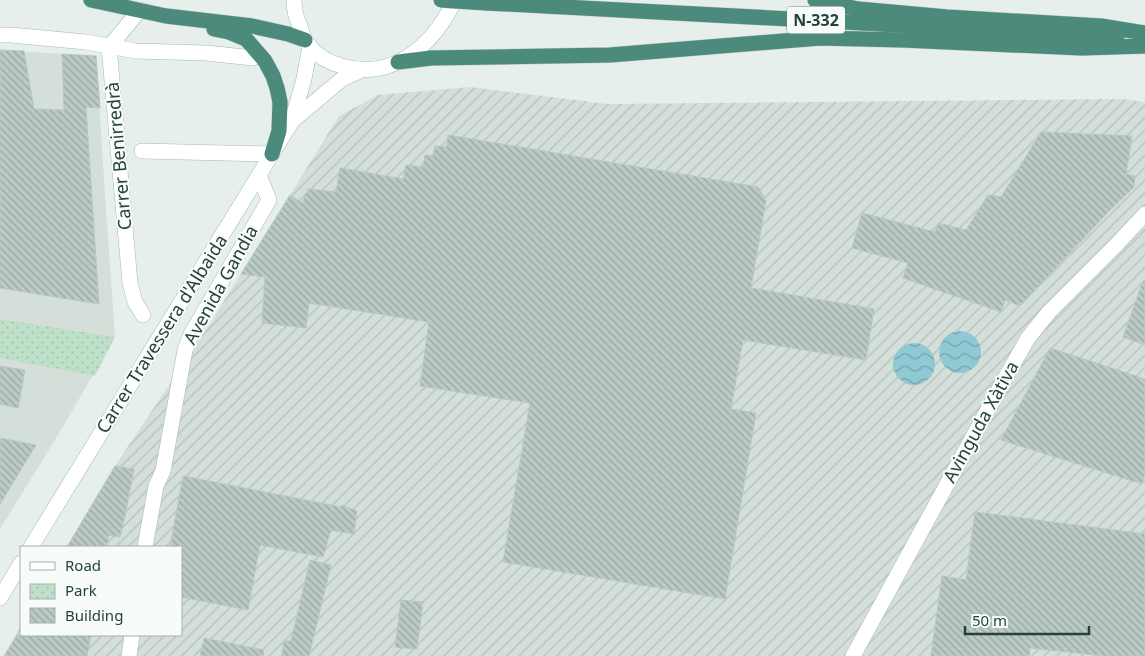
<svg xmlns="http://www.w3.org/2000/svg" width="1145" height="656" font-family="'Noto Sans',sans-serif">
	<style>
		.built { fill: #d4dfda }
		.industrial { fill: url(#industrial-furrows) }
		.park { fill: url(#park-dots) }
		.water { fill: url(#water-waves) }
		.building { fill: url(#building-back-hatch); stroke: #b8c9c2 }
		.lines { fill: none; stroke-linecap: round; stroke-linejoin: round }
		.minor-casing { stroke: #a8b8b2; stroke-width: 16 }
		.secondary-casing { stroke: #a4bbb3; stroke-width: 16 }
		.trunk-casing { stroke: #c2cac8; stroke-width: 16 }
		.minor { stroke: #fff; stroke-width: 15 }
		.secondary { stroke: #fff; stroke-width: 15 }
		.trunk { stroke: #4c8a7c; stroke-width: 15 }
		.trunk-bridge-casing { stroke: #c2cac8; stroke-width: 16; stroke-linecap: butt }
		.trunk-bridge { stroke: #4c8a7c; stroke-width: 15 }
		.labels { text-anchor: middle; stroke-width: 4; stroke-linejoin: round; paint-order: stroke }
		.shield { fill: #f7fbf9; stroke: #637a73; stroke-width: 1 }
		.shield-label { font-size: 16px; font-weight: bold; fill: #24423a }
		.street-label { font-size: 18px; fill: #24423a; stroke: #f7fbf9 }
	</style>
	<defs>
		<pattern id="industrial-furrows" width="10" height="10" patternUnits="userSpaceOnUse" patternTransform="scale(1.25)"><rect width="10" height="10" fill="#d4dfda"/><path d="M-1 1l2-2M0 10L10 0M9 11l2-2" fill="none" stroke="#b6c1bc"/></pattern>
		<pattern id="park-dots" width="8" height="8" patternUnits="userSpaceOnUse" patternTransform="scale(1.25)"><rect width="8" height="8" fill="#bfe0c8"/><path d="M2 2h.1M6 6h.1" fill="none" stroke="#a4c1ad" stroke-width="1.8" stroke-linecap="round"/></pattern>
		<pattern id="water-waves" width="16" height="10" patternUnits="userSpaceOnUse" patternTransform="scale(1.25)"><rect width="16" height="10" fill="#8ec9d4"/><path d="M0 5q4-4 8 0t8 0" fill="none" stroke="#74a5ad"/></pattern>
		<pattern id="building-back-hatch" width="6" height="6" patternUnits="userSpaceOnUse" patternTransform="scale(1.25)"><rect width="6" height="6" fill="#bbcac4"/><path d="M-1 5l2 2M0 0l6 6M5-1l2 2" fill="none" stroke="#98a6a0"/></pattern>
	</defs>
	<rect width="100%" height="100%" fill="#e6efeb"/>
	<!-- built -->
	<path class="built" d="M0,50L96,56L107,224L115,337L61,430L0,529Z"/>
	<!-- industrial -->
	<path class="industrial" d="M470,87L608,104L1121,99L1145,102V656H4L21,626V635H181V547H67L115,466L211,322L339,116L378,95Z"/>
	<!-- park -->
	<path class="park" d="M0,319L115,337L95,376L0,358Z"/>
	<!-- water -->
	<g class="water">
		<circle cx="960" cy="352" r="21"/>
		<circle cx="914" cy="364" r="21"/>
	</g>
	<!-- building -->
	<g class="building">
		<path d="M0,50L24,51L34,109L64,110L62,54L96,56L100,108L86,107L99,304L0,288Z"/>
		<path d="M1041,132L1132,136L1126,174L1135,176L1134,187L1109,211L1020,306L1005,300L1001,312L903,278L908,263L852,248L862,213L935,232L938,223L966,230L988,195L1001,197Z"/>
		<path d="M448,135L758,187L766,200L751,288L874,309L866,360L743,340L731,409L756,413L725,599L503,562L530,403L420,386L429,322L309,303L306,328L262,323L265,277L241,274L290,195L302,203L308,189L336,192L340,168L403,179L406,165L423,167L425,155L433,156L435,146L447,147Z"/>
		<path d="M1143,281H1145V345L1123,337Z"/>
		<path d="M1050,348L1145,379V474L1142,484L1001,440Z"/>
		<path d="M0,366L25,370L18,408L0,404Z"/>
		<path d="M0,438L36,445L0,504Z"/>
		<path d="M115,466L134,469L125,516L120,537L109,535L107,547H67Z"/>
		<path d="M183,476L341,507L342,505L357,511L354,534L331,530L323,557L260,545L248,610L181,597V547H170Z"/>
		<path d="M975,512L1145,534V656H1104L1030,648L1029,656H931L942,576L966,580Z"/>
		<path d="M310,560L331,565L309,656H282L284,641H291Z"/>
		<path d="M401,600L423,602L417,649L395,647Z"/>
		<path d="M17,635H91L87,656H4Z"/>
		<path d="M204,638L264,650L263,656H200Z"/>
	</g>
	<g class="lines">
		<defs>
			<g id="minor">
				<path d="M0,35H11L86,42L136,51L206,53L253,58"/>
				<path d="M109,47L130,283L135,302L143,315"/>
				<path d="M109,47L140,10"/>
				<path d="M142,151L272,154"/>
				<path d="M145,547L156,486L163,471L185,350L191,334L269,200L259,175"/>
				<path d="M129,656L132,635"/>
				<path d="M853,656L1004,380L1028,338L1049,312L1116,245L1145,214"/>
			</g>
			<g id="secondary">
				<path d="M294,0C294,9 296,18 300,26C301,31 303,36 305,40C320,66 362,75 388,66C419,56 441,29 455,0"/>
				<path d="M292,121L342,79L362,70"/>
				<path d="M31,547L292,121L304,79L310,46"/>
				<path d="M0,598L21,563"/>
			</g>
			<g id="trunk">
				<path d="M91,0L166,16L252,26L288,34L305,40"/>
				<path d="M815,0L858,9L947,17L1101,26L1145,33"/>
				<path d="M487,3L828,21L1117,38"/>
				<path d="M214,29L229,32L246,39L265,61L273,76L277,88L280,102L279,131L272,154"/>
				<path d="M398,62L431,58L610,55L820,38L903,40L1082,48L1145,46"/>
			</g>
		</defs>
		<!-- minor casing -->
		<use href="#minor" class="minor-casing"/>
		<!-- secondary casing -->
		<use href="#secondary" class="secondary-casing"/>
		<!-- trunk casing -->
		<use href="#trunk" class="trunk-casing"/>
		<!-- minor -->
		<use href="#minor" class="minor"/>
		<!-- secondary -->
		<use href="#secondary" class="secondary"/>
		<!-- trunk -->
		<use href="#trunk" class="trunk"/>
		<defs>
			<path id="trunk-bridge" d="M441,0L487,3"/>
		</defs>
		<!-- trunk-bridge casing -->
		<use href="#trunk-bridge" class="trunk-bridge-casing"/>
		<!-- trunk-bridge -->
		<use href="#trunk-bridge" class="trunk-bridge"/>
	</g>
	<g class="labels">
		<!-- shield labels -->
		<rect class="shield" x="787" y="6.5" width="58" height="27" rx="4"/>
		<g class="shield-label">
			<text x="816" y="26">N-332</text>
		</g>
		<!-- street labels -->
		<g class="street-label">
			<text transform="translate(119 156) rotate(-95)" y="6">Carrer Benirredrà</text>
			<text transform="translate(221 285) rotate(-61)" y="6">Avenida Gandia</text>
			<text transform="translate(162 334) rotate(-58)" y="6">Carrer Travessera d'Albaida</text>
			<text transform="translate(981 422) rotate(-61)" y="6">Avinguda Xàtiva</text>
		</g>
	</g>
	<!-- legend -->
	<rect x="20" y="546" width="162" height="90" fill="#f7fbf9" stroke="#a3b1ad"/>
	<rect x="30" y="562" width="25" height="8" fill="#ffffff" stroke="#a3b1ad"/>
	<text x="65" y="571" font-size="15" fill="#24423a">Road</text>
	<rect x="30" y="584" width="25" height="15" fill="url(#park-dots)" stroke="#a3b1ad"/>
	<text x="65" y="596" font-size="15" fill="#24423a">Park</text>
	<rect x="30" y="608" width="25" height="15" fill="url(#building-back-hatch)" stroke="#a3b1ad"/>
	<text x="65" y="621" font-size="15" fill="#24423a">Building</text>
	<!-- scale -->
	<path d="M965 626v8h124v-8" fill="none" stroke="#24423a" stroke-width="2.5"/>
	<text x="972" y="626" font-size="15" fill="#24423a" stroke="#f7fbf9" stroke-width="4" paint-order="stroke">50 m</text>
</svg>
